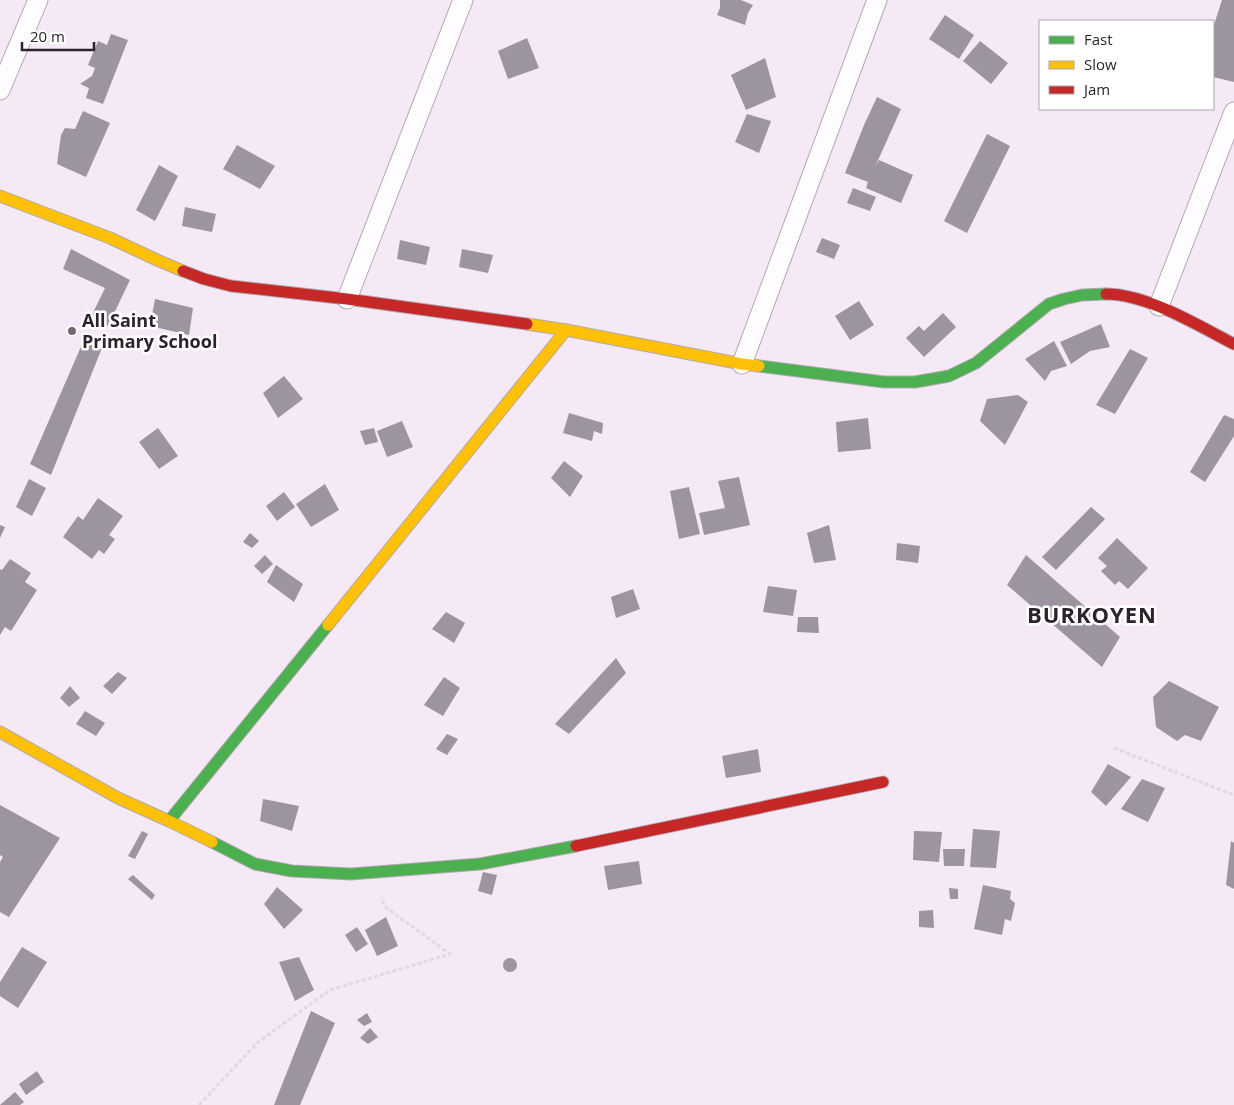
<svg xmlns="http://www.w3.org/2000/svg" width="1234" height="1105" font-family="'Open Sans',sans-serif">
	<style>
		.building { fill: #9c949f }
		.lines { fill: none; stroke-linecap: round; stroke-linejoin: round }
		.street-casing { stroke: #b2a9b2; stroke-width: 21 }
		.fast-casing { stroke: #b2a9b2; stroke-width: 13 }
		.slow-casing { stroke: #b2a9b2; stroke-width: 13 }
		.jam-casing { stroke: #b2a9b2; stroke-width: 13 }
		.path { stroke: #dedade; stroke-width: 3; stroke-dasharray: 4 2.5; stroke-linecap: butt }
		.street { stroke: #fefcfe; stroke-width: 19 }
		.fast { stroke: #4caf50; stroke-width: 11 }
		.slow { stroke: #ffc107; stroke-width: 11 }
		.jam { stroke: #c62828; stroke-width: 11 }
		.poi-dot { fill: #726872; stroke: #fff; stroke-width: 2 }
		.labels { text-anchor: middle; stroke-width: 5; stroke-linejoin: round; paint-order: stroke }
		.poi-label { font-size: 18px; font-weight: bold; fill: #2c232c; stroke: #fff; text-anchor: start }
		.district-label { font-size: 22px; font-weight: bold; letter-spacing: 1px; fill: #2c232c; stroke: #fff }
	</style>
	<rect width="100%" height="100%" fill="#f5e9f5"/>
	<!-- building -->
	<g class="building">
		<path d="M720,0H741L753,5L748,13L745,25L717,15L720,8Z"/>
		<path d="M1222,0H1234V82L1213,77V28Z"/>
		<path d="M945,15L974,35L959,59L929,39Z"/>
		<path d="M111,34L128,40L103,104L86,98L89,88L80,84L92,76L95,68L88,65L98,41L107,45Z"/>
		<path d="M527,38L539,68L508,79L498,51Z"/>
		<path d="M980,41L1008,63L991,84L963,61Z"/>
		<path d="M765,58L776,97L746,110L731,75Z"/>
		<path d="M877,97L901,109L875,167L879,160L913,175L901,203L866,188L868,182L845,173L864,125Z"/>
		<path d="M83,111L110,123L86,177L57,164L61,135L65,128L75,129Z"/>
		<path d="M747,114L771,121L759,153L735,142Z"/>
		<path d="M987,134L1010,146L967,233L944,221Z"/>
		<path d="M237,145L275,166L260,189L223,169Z"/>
		<path d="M159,165L178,176L155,221L136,210Z"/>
		<path d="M853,188L876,197L870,211L847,203Z"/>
		<path d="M185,207L216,214L212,232L182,226Z"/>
		<path d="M822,238L840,245L834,259L816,252Z"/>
		<path d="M400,240L430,247L426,265L397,259Z"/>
		<path d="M71,249L130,280L108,326L89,321L105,288L63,269Z"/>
		<path d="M462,249L493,255L488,273L459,267Z"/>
		<path d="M155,299L193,308L189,335L150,326Z"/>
		<path d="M859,301L874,325L850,340L835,316Z"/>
		<path d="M943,313L956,327L924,357L906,338L919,326L924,331Z"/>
		<path d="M1101,324L1110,347L1090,351L1071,364L1060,342Z"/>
		<path d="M1054,341L1067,366L1051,371L1045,381L1025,359Z"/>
		<path d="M83,342L102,348L51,475L30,464Z"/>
		<path d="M1130,349L1148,358L1115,414L1096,405Z"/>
		<path d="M284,376L303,399L278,418L263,393Z"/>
		<path d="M1018,395L1028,402L1005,445L980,421L987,399Z"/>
		<path d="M569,413L603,423L602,434L594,431L592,441L563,433Z"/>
		<path d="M1224,415L1234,419V436L1205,482L1190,472Z"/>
		<path d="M868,418L871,449L838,452L836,422Z"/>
		<path d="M402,421L413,447L387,457L377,431Z"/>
		<path d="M158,428L178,456L159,469L139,442Z"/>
		<path d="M374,428L378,442L365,445L360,431Z"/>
		<path d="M564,461L583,476L570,497L551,478Z"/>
		<path d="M739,477L750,525L704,535L699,513L725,508L718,481Z"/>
		<path d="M29,479L46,488L32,516L16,507Z"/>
		<path d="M325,484L339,510L311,527L296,504Z"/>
		<path d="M689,487L700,534L679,539L670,491Z"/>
		<path d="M284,492L295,507L277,521L266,506Z"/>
		<path d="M98,498L123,516L109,535L115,539L104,554L99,550L92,559L63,537L78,516L83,520Z"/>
		<path d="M1091,507L1105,519L1056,570L1042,557Z"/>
		<path d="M0,525L5,527L0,538Z"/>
		<path d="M829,525L836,560L814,563L807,533Z"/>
		<path d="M250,533L259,541L252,548L243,542Z"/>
		<path d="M1117,538L1148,568L1128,589L1119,581L1115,585L1101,571L1107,566L1098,558Z"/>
		<path d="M897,543L920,546L918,563L896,560Z"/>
		<path d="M265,555L273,564L262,574L254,566Z"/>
		<path d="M1026,555L1120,637L1102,667L1007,585Z"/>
		<path d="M10,559L31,573L25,582L37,590L11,631L5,627L0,635V569L2,570Z"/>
		<path d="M276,565L303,584L294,602L267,582Z"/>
		<path d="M768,586L797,590L793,616L763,612Z"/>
		<path d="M633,589L640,609L616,618L611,597Z"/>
		<path d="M446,612L465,623L454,643L432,629Z"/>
		<path d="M798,617H818L819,633L797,632Z"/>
		<path d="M616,658L626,673L569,734L555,724Z"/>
		<path d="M118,672L127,678L112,694L103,686Z"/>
		<path d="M444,677L460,688L443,716L424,705Z"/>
		<path d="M1169,681L1219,707L1201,741L1185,735L1177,741L1156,727L1153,697Z"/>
		<path d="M70,686L80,698L69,707L60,698Z"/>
		<path d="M85,711L105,723L96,736L76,724Z"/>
		<path d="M447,734L458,739L447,755L436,749Z"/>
		<path d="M758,749L761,772L726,778L722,756Z"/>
		<path d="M1108,764L1131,777L1106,806L1091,792Z"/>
		<path d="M1142,779L1165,788L1148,822L1121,809Z"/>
		<path d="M263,799L299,806L292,831L260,821Z"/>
		<path d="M0,805L60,838L9,917L0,912V862L3,857L0,855Z"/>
		<path d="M973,829L1000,831L996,868L970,867Z"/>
		<path d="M142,831L148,834L135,859L128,856Z"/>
		<path d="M914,831L942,832L939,862L913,860Z"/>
		<path d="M1231,841L1234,843V889L1226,885Z"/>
		<path d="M943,849H965L964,866H944Z"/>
		<path d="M639,861L642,884L608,890L604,866Z"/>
		<path d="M483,872L497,875L492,895L478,891Z"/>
		<path d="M133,875L155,895L152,900L128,879Z"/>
		<path d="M983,885L1011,891L1010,899L1015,903L1011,921L1005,919L1002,935L974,929Z"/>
		<path d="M277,887L303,910L284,929L264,904Z"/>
		<path d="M949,888L958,889V899H950Z"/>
		<path d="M933,910L934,928L919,927V911Z"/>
		<path d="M386,917L398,946L377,956L365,930Z"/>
		<path d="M357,927L368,944L356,952L345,935Z"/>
		<path d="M22,947L47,962L18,1008L0,996V982Z"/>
		<path d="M299,957L314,990L295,1001L279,962Z"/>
		<circle cx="510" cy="965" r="7"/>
		<path d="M311,1011L335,1023L300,1105H274Z"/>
		<path d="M367,1013L372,1022L364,1026L357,1020Z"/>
		<path d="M370,1028L378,1037L368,1044L360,1038Z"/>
		<path d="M37,1071L44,1082L26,1095L19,1084Z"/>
		<path d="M15,1092L24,1102L20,1105H0Z"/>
	</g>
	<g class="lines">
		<defs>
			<g id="street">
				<path d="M0,90L38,0"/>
				<path d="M347,299L463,0"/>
				<path d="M1159,306L1234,112"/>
				<path d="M742,364L877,0"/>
			</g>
			<g id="fast">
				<path d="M759,366L884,382H915L949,376L976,363L1049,304L1064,299L1082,295L1106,294"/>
				<path d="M169,821L328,625"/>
				<path d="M212,842L255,864L292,871L351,874L480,864L576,846"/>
			</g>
			<g id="slow">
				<path d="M0,196L110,238L157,260L183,271"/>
				<path d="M527,324L566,330L742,364L759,366"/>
				<path d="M328,625L566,330"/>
				<path d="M0,732L118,798L169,821L212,842"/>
			</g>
			<g id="jam">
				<path d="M183,271L204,279L231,286L347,299L527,324"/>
				<path d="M1106,294C1147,294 1197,325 1234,344"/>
				<path d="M576,846L883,782"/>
			</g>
		</defs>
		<!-- street casing -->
		<use href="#street" class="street-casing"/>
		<!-- fast casing -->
		<use href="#fast" class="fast-casing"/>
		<!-- slow casing -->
		<use href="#slow" class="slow-casing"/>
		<!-- jam casing -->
		<use href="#jam" class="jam-casing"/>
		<!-- path -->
		<g class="path">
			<path d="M1114,748L1234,795"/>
			<path d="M199,1105L257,1043L330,990L450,954L384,906L382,897"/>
		</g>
		<!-- street -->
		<use href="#street" class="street"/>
		<!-- fast -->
		<use href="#fast" class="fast"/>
		<!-- slow -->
		<use href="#slow" class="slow"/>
		<!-- jam -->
		<use href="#jam" class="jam"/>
	</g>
	<!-- markers -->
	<circle class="poi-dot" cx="72" cy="331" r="5"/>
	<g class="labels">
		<!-- poi labels -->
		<g class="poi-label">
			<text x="82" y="327">All Saint<tspan x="82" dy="21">Primary School</tspan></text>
		</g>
		<!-- district labels -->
		<g class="district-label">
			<text x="1092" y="623">BURKOYEN</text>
		</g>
	</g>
	<!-- legend -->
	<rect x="1039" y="20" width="175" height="90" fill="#ffffff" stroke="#aba7ab"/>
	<rect x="1049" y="36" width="25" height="8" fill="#4caf50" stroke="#aba7ab"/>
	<text x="1084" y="45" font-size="15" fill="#2c232c">Fast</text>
	<rect x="1049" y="61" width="25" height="8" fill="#ffc107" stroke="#aba7ab"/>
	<text x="1084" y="70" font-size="15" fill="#2c232c">Slow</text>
	<rect x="1049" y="86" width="25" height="8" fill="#c62828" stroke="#aba7ab"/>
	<text x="1084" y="95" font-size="15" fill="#2c232c">Jam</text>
	<!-- scale -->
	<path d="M22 42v8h72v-8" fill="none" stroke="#2c232c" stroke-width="2.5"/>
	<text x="30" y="42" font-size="15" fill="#2c232c" stroke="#ffffff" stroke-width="4" paint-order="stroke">20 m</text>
</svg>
